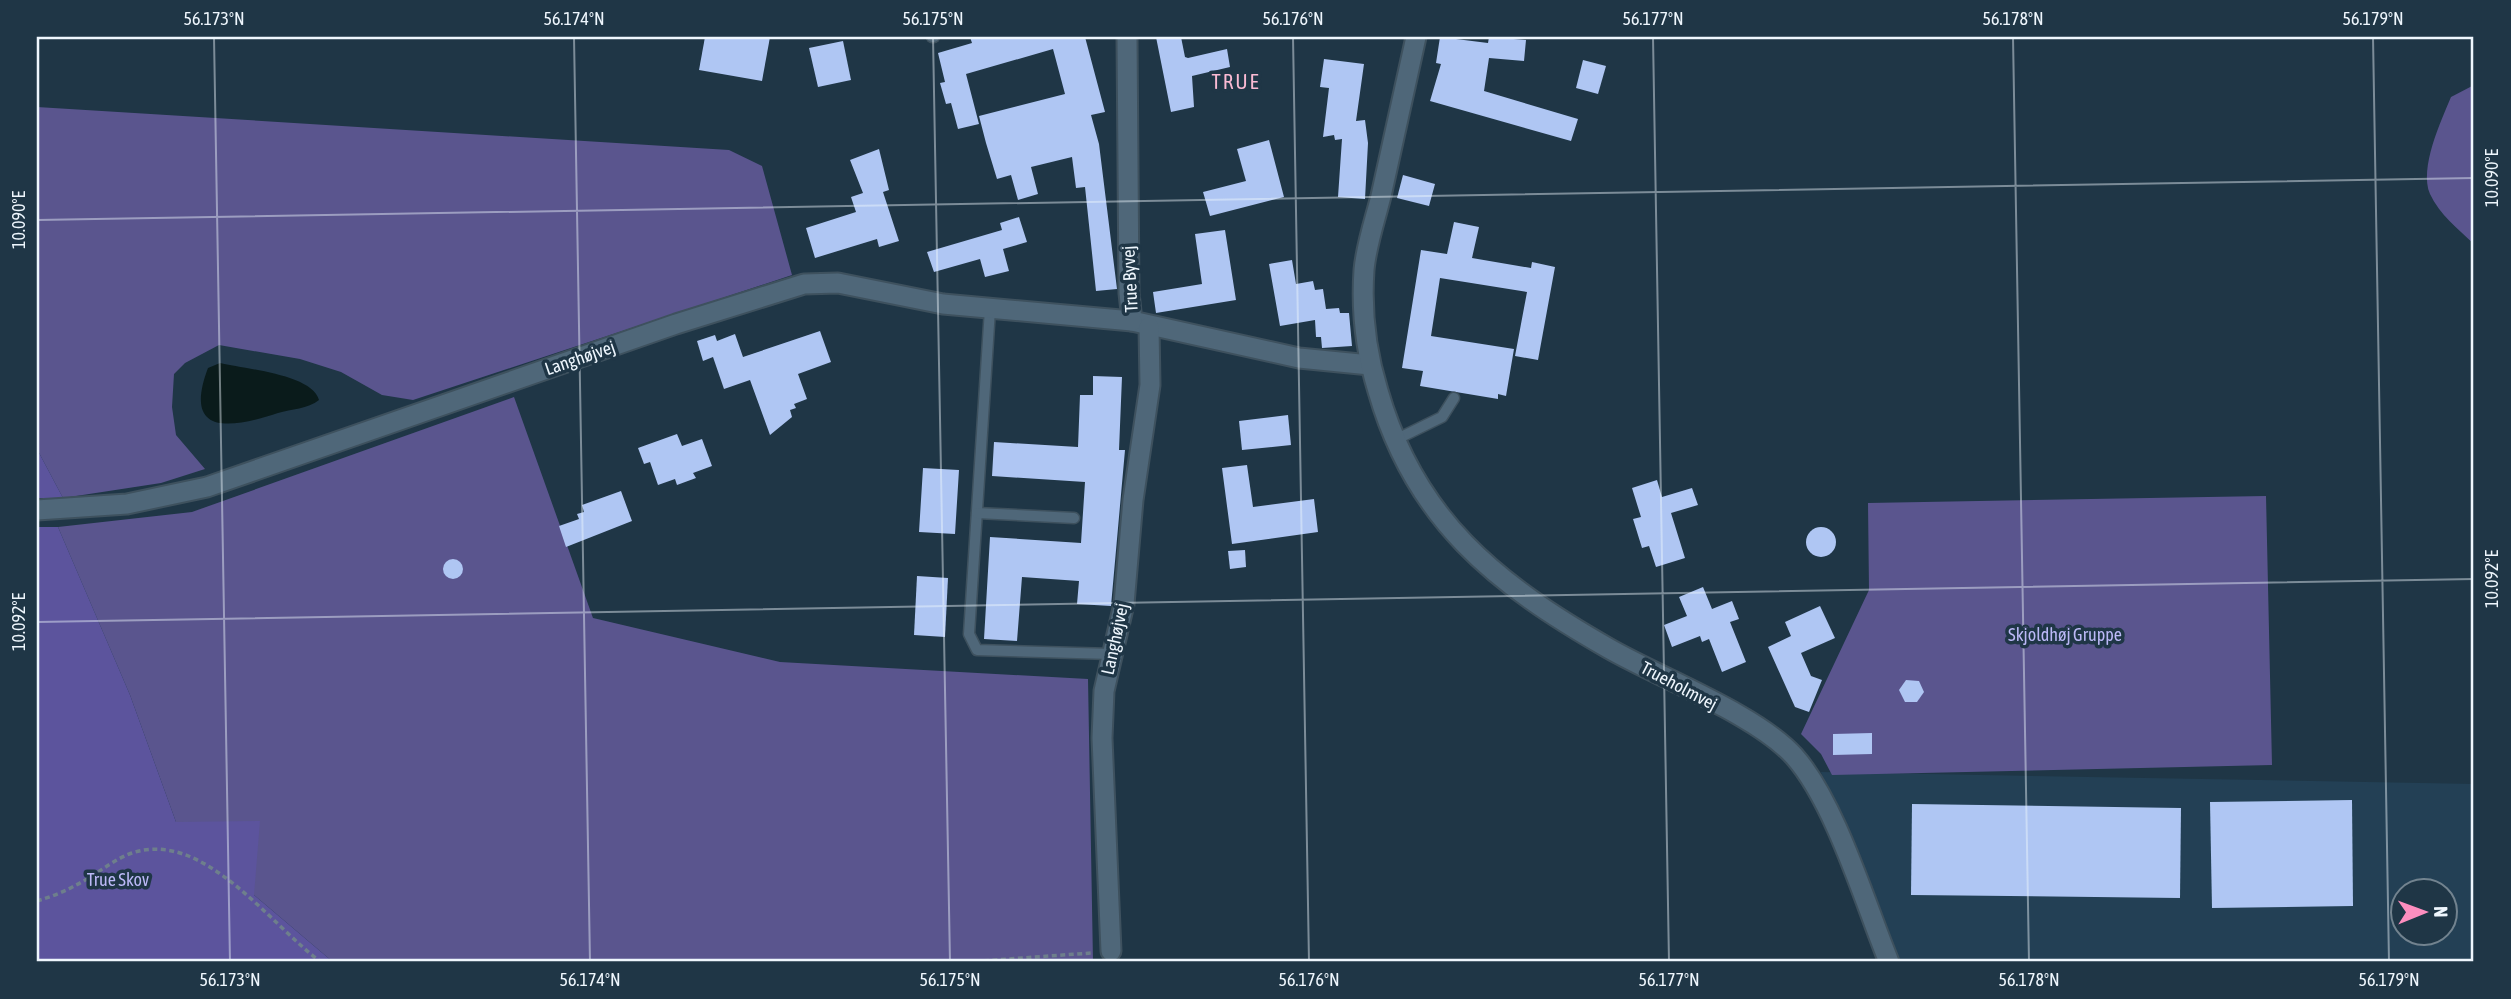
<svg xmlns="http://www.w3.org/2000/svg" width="2511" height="999" font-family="'Asap Condensed',sans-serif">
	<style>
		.built { fill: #234055; fill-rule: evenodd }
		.green { fill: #5a558e }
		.forest { fill: #5c549d }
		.water { fill: #0a1b1b }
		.building { fill: #afc6f3 }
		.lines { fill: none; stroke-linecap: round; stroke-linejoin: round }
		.lane-casing { stroke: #3e515e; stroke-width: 13 }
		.street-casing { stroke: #3e515e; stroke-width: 23 }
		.path { stroke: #6e7f8c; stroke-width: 3.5; stroke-dasharray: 5 3.5; stroke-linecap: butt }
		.lane { stroke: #4f6779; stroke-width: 10 }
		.street { stroke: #4f6779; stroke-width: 19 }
		.ticks { fill: none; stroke: #eef6fd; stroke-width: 2; stroke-opacity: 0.45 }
		.labels { text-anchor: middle; stroke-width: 7; stroke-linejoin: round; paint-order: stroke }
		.street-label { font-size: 18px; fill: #eef6fd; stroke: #1f3646 }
		.park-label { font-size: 18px; fill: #bcb9f7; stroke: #1f3646 }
		.quarter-label { font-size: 21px; letter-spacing: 2px; fill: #fabad3; stroke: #1f3646 }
		.neatline { fill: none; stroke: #eef6fd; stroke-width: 2.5 }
		.ticks-label { font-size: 18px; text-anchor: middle; fill: #eef6fd }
	</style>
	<rect width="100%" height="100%" fill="#1f3646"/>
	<!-- built -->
	<path class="built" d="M1821,772L2474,784V962H1897ZM2402,890H2444V932H2402Z"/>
	<!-- green -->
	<g class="green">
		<path d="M2474,85V244C2459,230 2439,214 2430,194C2419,168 2441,121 2451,97Z"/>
		<path d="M37,107L729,150L762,166L792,275L413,400L382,395L341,372L300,359L219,345L185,363L174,374L172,407L176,435L205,469L161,483L63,498L37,449Z"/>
		<path d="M514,397L593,618L780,662L1088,679L1093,962H333L254,895L176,822L130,695L58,527L192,512Z"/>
		<path d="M2266,496L2272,765L1832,775L1821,754L1801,734L1869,590L1868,503Z"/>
	</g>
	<!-- forest -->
	<g class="forest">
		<path d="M37,449L63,498H37Z"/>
		<path d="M37,527H58L130,695L176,822L260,821L254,895L333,962H37Z"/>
	</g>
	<!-- water -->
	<path class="water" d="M220,363C244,369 312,374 319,400C308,409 291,409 278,413C232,428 182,437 208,368Z"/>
	<!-- building -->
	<g class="building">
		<path d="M705,37H770L762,81L699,70Z"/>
		<path d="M970,37H1085L1105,112L1091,115L1099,144L1117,289L1096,291L1085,187L1076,188L1072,157L1031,167L1038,194L1018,200L1011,175L997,179L986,143L979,116L1065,94L1053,49L966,74L979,124L958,129L951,103L946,104L940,83L945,82L938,53L972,43Z"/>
		<path d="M1156,37H1181L1185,57L1188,58L1227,49L1230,67L1192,76L1194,107L1171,112Z"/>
		<path d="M1440,37L1488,43L1489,37L1526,40L1524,61L1489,58L1484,91L1578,119L1571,141L1430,101L1441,64L1436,63Z"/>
		<path d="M843,41L851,80L818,87L809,48Z"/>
		<path d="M1324,59L1364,64L1356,121L1365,120L1368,143L1365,199L1338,197L1342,139L1335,140L1334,135L1323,137L1329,88L1320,87Z"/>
		<path d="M1583,60L1606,66L1598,94L1576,88Z"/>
		<path d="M1269,140L1284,197L1210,216L1203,192L1246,181L1237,149Z"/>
		<path d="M879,149L889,190L883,192L899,241L879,247L877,239L815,258L806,228L856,212L851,197L863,193L850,160Z"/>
		<path d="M1403,175L1435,184L1429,206L1397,198Z"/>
		<path d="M1019,217L1027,242L1003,249L1009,271L985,277L980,259L934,272L927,252L1002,230L1000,223Z"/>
		<path d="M1454,222L1479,227L1472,258L1531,268L1532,262L1555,267L1538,360L1515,356L1527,292L1440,278L1431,336L1514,349L1506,396L1498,394V399L1420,386L1423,371L1402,368L1421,250L1447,254Z"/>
		<path d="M1225,230L1236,300L1156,313L1153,292L1202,284L1195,234Z"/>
		<path d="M1292,260L1296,284L1313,281L1315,290L1323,289L1326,309L1339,308L1340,313H1349L1352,346L1322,348L1321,337H1316L1315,320L1280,326L1269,264Z"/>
		<path d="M820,331L831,362L798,374L807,399L794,404L796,408L790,410L792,417L770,435L750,380L724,389L713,357L703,361L697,341L715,335L717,341L735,334L743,357Z"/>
		<path d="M1093,376L1122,377L1119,450H1125L1111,606L1077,604L1079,581L1022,577L1017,641L984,639L990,537L1081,543L1085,482L992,476L994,442L1078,447L1080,395H1093Z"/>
		<path d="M1288,415L1291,445L1242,450L1239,421Z"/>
		<path d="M677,434L682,446L702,439L712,466L693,473L696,478L677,485L675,479L658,485L650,462L644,464L638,448Z"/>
		<path d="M1247,465L1253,507L1314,499L1318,532L1232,544L1222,468Z"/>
		<path d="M923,468L959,470L955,534L919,532Z"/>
		<path d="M1657,480L1662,497L1692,488L1698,505L1671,513L1685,558L1656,567L1649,546L1642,548L1633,519L1641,517L1632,488Z"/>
		<path d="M621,491L632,521L566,547L559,526L579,519L577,514L584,512L582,505Z"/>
		<circle cx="1821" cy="542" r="15"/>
		<path d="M1245,550L1246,567L1230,569L1228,551Z"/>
		<circle cx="453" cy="569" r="10"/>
		<path d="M917,576L948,578L945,637L914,635Z"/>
		<path d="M1703,587L1712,609L1732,601L1739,619L1730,622L1746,662L1722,672L1709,639L1702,642L1700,636L1672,647L1664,625L1687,616L1679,597Z"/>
		<path d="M1820,606L1835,638L1801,653L1811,676L1822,680L1809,712L1795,707L1768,647L1791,636L1785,622Z"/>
		<path d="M1906,680L1919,681L1924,692L1917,702H1905L1899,690Z"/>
		<path d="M1872,733V754L1833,755V734Z"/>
		<path d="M2352,800L2353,906L2212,908L2210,802Z"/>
		<path d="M1912,804L2181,808L2180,898L1911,895Z"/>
	</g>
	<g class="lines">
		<defs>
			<g id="lane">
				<path d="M932,37H934"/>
				<path d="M990,309L969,634L977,650L1112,654"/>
				<path d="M1395,440L1442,417L1454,398"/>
				<path d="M977,513L1074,518"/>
			</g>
			<g id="street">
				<path d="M1127,37L1129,293L1132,321L1299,358L1370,365"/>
				<path d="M1416,37C1404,90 1393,143 1381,196C1375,220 1366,246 1364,270C1361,312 1366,352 1378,391C1415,520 1496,584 1608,648C1660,678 1756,714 1794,756C1835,802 1865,903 1889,962"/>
				<path d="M37,510L127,504L207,487L676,324L804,284L838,283L943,304L1132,321"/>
				<path d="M1111,951L1102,738L1104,691L1124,604L1133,500L1150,385L1149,327"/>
			</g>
		</defs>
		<!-- lane casing -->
		<use href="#lane" class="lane-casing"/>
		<!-- street casing -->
		<use href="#street" class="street-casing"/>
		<!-- path -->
		<g class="path">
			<path d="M37,901C50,897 64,892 76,885C95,876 112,860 132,853C204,829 269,924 321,962"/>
			<path d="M967,962L1091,953"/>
		</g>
		<!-- lane -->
		<use href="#lane" class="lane"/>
		<!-- street -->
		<use href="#street" class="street"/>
	</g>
	<!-- ticks -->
	<path class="ticks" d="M214,37L230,962M574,37L590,962M933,37L950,962M1293,37L1309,962M1653,37L1669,962M2013,37L2029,962M2373,37L2389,962M37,220L2474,178M37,622L2474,579"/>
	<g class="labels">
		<!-- street labels -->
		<g class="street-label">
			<text transform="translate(1130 279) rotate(-93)" y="6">True Byvej</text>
			<text transform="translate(580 358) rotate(-19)" y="6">Langhøjvej</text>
			<text transform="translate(1115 639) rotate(-78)" y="6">Langhøjvej</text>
			<text transform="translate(1679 686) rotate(28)" y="6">Trueholmvej</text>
		</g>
		<!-- park labels -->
		<g class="park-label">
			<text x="2065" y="641">Skjoldhøj Gruppe</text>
			<text x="118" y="886">True Skov</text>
		</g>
		<!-- quarter labels -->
		<g class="quarter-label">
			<text x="1236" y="89">TRUE</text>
		</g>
	</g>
	<!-- border -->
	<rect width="2511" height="999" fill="none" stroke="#1f3646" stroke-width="77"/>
	<!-- north arrow -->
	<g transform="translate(2424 912) rotate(89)"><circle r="33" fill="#1f3646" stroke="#72838f" stroke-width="2"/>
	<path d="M0-5L12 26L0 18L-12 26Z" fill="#fd8ebf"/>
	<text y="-10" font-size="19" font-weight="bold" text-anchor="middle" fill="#eef6fd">N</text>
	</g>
	<rect x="38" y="38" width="2434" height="922" class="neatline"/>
	<g class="ticks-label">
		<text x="214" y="25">56.173°N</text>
		<text x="574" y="25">56.174°N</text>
		<text x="933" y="25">56.175°N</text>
		<text x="1293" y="25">56.176°N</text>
		<text x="1653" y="25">56.177°N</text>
		<text x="2013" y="25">56.178°N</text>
		<text x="2373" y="25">56.179°N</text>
		<text transform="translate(2492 178) rotate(-90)" y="6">10.090°E</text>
		<text transform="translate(19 220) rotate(-90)" y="6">10.090°E</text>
		<text transform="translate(2492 579) rotate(-90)" y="6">10.092°E</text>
		<text transform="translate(19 622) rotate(-90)" y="6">10.092°E</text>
		<text x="230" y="986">56.173°N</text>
		<text x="590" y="986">56.174°N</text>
		<text x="950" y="986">56.175°N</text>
		<text x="1309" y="986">56.176°N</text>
		<text x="1669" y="986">56.177°N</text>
		<text x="2029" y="986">56.178°N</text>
		<text x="2389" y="986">56.179°N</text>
	</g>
</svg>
